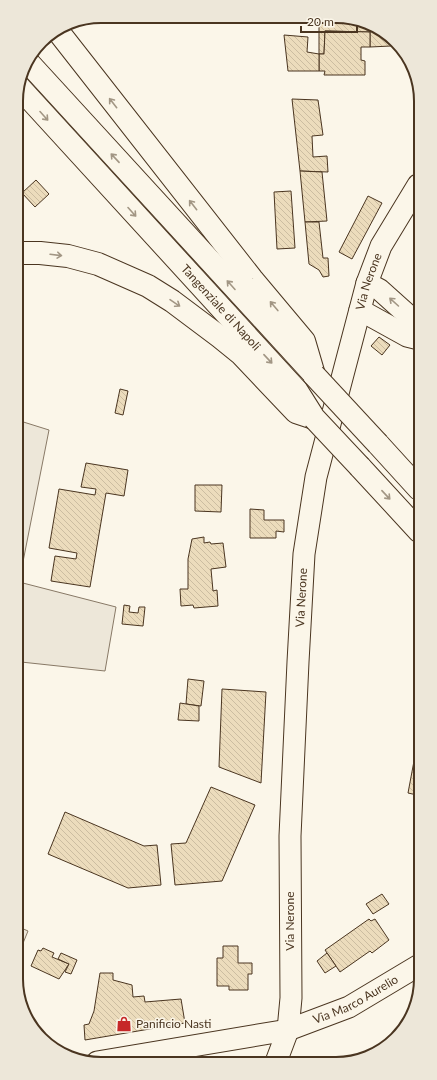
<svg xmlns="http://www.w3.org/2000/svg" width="437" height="1080" font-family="Lato,sans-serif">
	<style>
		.parking { fill: #ede7d9; stroke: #887966 }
		.building { fill: url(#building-back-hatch); stroke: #4a3520 }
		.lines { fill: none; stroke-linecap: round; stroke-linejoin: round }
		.minor-casing { stroke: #4a3520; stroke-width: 23 }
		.highway-casing { stroke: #4a3520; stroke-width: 24 }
		.minor { stroke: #fbf6e9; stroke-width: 21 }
		.highway { stroke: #fbf6e9; stroke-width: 22 }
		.highway-bridge-casing { stroke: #4a3520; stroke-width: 24; stroke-linecap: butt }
		.highway-bridge { stroke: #fbf6e9; stroke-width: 22 }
		.oneway { stroke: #a29684 }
		.labels { text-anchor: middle; stroke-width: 3; stroke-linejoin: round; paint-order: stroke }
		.street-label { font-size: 12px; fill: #4a3520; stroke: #fbf6e9 }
		.poi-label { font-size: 12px; fill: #4a3520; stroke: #fbf6e9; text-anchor: start }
		.rim { fill: none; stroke: #4a3520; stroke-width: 2 }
	</style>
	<defs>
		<pattern id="building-back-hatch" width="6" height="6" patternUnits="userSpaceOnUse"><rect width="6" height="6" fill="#ecdcbc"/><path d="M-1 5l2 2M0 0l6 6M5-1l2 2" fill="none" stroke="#ccbda1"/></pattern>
	</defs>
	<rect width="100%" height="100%" fill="#fbf6e9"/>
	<!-- parking -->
	<g class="parking">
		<path d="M17,420L49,430L19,582L116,607L105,671L21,662L18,754Z"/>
		<path d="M19,927L28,931L19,953Z"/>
	</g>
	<!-- building -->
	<g class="building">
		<path d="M319,23H363L391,38V46L370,47V32L325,31L324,54H319Z"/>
		<path d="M325,31L370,32V47H361V60L365,61V75H324L325,71H319V54H324Z"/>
		<path d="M284,35L308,37L307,52L319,54V71H288Z"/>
		<path d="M292,99L318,100L323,135L312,136L313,157L327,156L328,172L300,171Z"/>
		<path d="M300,171L322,172L327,221L305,222Z"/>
		<path d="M36,180L49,194L35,207L22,193Z"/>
		<path d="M291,191L295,248L277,249L274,192Z"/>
		<path d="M368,196L382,203L352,259L339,252Z"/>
		<path d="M305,222H319L323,258H328L329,276L323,277L319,270L309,264Z"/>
		<path d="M379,337L390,345L382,355L371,346Z"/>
		<path d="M120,389L128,391L123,415L115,413Z"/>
		<path d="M86,463L128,470L124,496L106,493L90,587L51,581L55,556L76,559L77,553L49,548L59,489L95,495L96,489L81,487Z"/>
		<path d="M195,485H222L221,512L195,511Z"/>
		<path d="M250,509L264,510V520H284V532L276,531V538H250Z"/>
		<path d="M204,537V543L210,542L211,544L223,543L226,567L211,569L213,591L217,590L218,606L194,608L193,605L181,606L180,589H188V559L192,539Z"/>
		<path d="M124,605L130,606L129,612L138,613L139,607H145L143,626L122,624Z"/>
		<path d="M188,679L204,681L201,706L186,704Z"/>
		<path d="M222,689L266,692L261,783L219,767Z"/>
		<path d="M180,703L199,706V721L178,720Z"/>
		<path d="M414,761L420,762V810L414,809L417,795L408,793Z"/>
		<path d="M211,787L255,805L222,881L175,885L171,844L186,843Z"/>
		<path d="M65,812L144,846L157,845L161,885L128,888L48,854Z"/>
		<path d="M382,894L389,904L373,914L366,904Z"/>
		<path d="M369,919L371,921L375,919L389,940L372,953L370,951L340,972L325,950Z"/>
		<path d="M223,946H238V963H252V974H248V990H229V986H217V958H223Z"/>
		<path d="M43,948L54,953L52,957L69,964L59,979L31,966L38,950L41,951Z"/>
		<path d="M61,953L77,960L71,974L65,972L69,964L58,959Z"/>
		<path d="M327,953L336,966L325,973L317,961Z"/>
		<path d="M100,973H113V980L132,985L133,997L144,996L145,1002L181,999L185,1023L85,1040L84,1025L89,1024L94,1011Z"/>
	</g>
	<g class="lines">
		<defs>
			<g id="minor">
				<path d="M367,283L380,290L419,325"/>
				<path d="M360,310L407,336L419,339"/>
				<path id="s1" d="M97,1062L288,1030L349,1007L421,964"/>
				<path id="s2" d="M276,1062L288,1030L291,998L290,836L298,662L304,554L316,477L367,283L381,246L418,185"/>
			</g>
			<g id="highway">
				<path d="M57,30L252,279L304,341L314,375"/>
				<path d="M27,61L311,371"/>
				<path id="s3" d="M19,87L297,391L314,418"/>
				<path d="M17,253H40L68,256L98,264L148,286L172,301L220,337L241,354L296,412L311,417"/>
				<path d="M378,444L419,489"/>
				<path d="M360,467L419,531"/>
			</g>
		</defs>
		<!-- minor casing -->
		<use href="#minor" class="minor-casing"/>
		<!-- highway casing -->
		<use href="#highway" class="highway-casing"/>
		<!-- minor -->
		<use href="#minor" class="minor"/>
		<!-- highway -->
		<use href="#highway" class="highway"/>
		<defs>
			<g id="highway-bridge">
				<path d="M314,375L378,444"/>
				<path d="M314,418L360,467"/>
			</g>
		</defs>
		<!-- highway-bridge casing -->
		<use href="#highway-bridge" class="highway-bridge-casing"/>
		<!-- highway-bridge -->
		<use href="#highway-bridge" class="highway-bridge"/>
	</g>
	<!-- one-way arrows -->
	<defs><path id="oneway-shaft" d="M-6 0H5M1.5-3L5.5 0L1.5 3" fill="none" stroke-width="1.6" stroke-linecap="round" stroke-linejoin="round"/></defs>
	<g class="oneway">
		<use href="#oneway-shaft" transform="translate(113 103) rotate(-128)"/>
		<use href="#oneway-shaft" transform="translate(44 116) rotate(48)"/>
		<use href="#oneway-shaft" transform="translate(115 158) rotate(-133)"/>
		<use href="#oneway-shaft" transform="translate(193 205) rotate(-128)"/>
		<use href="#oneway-shaft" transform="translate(132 212) rotate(48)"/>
		<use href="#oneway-shaft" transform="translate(56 255) rotate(7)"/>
		<use href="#oneway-shaft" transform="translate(231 285) rotate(-132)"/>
		<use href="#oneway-shaft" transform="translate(394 302) rotate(-138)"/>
		<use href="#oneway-shaft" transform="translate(175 303) rotate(34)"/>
		<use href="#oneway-shaft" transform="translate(274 306) rotate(-130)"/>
		<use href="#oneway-shaft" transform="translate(268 359) rotate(47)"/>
		<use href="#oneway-shaft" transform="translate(386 495) rotate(47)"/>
	</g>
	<!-- icons -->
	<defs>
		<symbol id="shop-bare" viewBox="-9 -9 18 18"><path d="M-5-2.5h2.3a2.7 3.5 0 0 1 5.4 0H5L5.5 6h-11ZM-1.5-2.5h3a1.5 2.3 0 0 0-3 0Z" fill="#c62828" stroke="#fbf6e9" stroke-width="2.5" paint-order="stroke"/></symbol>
	</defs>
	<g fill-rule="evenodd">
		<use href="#shop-bare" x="113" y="1013" width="22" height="22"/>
	</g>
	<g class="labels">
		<!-- street labels -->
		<g class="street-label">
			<text dy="4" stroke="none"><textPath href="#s2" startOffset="791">Via Nerone</textPath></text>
			<text dy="4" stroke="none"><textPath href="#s3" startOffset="299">Tangenziale di Napoli</textPath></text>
			<text dy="4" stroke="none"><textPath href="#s2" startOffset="467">Via Nerone</textPath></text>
			<text transform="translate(290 921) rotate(-90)" y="4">Via Nerone</text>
			<text dy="4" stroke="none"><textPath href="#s1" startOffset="268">Via Marco Aurelio</textPath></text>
		</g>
		<!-- poi labels -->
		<g class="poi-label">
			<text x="136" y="1028">Panificio Nasti</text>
		</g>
	</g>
	<!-- crop -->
	<path d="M0 0H437V1080H0ZM101 23H336A78 78 0 0 1 414 101V979A78 78 0 0 1 336 1057H101A78 78 0 0 1 23 979V101A78 78 0 0 1 101 23Z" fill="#ede7d9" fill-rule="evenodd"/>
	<path class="rim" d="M101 23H336A78 78 0 0 1 414 101V979A78 78 0 0 1 336 1057H101A78 78 0 0 1 23 979V101A78 78 0 0 1 101 23Z"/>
	<!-- scale -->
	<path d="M301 26v6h56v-6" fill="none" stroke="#4a3520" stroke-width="2"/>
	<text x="307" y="26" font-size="12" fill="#4a3520" stroke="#fbf6e9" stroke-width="3" paint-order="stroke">20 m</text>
</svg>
